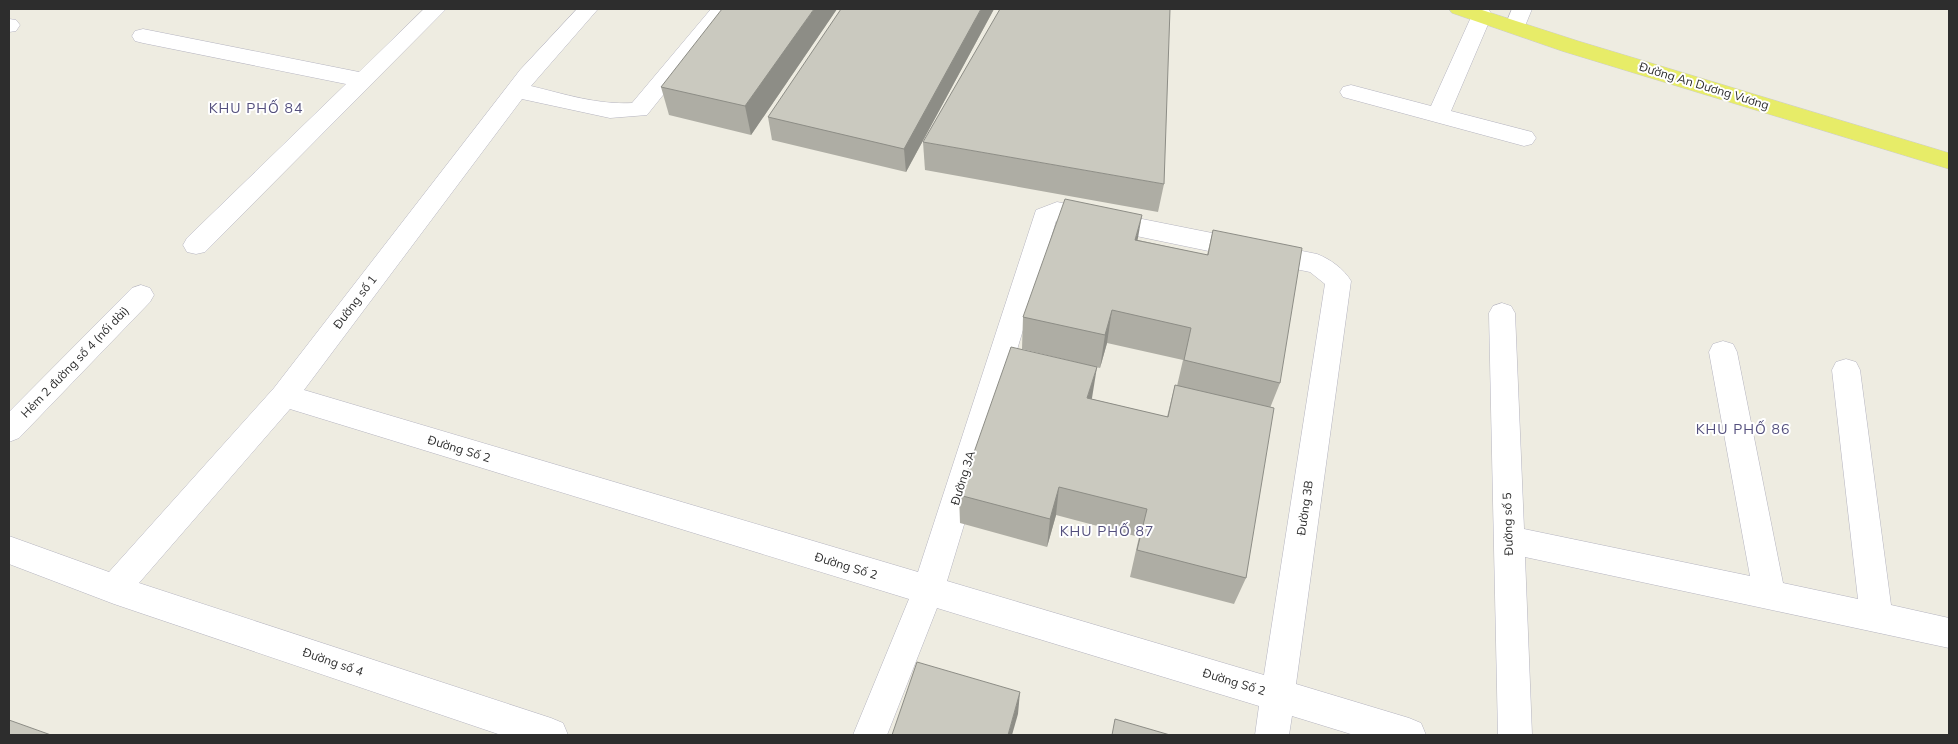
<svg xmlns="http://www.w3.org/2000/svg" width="1958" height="744" font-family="Mulish,sans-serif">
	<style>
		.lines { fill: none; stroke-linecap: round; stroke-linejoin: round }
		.minor-casing { stroke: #b5b4c0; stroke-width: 1 }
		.major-casing { stroke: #cdcdcd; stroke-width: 1 }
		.minor { fill: #fff; fill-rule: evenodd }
		.major { fill: #e7ec68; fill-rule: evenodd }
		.wall { fill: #aeada4 }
		.shaded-wall { fill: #8d8d86 }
		.building { fill: #cac9bf; stroke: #8d8d86 }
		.labels { text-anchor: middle; stroke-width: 4; stroke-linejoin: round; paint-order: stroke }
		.street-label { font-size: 12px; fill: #2d2d2d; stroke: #fff }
		.neighbourhood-label { font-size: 14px; letter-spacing: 1px; fill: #534f7d; stroke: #fff }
	</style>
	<rect width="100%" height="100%" fill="#eeece1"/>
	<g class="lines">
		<defs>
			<g id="minor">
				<path d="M424,9H446L205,252L196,254L187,252L183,245L187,238L346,84L143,43L135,41L132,36L135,31L143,29L359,72Z"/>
				<path d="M577,9H598L531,86C564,94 598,105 632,103L711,9H732L647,115L610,118L522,99L304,390L918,572L1036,210L1057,202L1317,254C1330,259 1344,269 1351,281L1296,684L1409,718L1421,723L1426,735H1354L1292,716L1289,735H1255L1259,706L937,608L887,735H853L909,599L290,409L139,583L551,718L563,723L568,735H501L114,604L9,564V536L109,572L274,388L520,70ZM1059,220L1310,272L1325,284L1264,675L947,581L1056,221Z"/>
				<path d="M1481,9L1489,10L1492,15L1451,111L1532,132L1536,138L1532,144L1524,146L1343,97L1340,92L1343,87L1351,85L1431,106L1472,15L1475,10Z"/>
				<path d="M1512,9H1532L1523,31L1516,33L1509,31L1505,26Z"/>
				<path d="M9,19L16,20L20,25L16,31L9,32Z"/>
				<path d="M141,285L150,288L154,295L150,302L19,438L9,442V412L132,288Z"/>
				<path d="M1502,303L1511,306L1515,313L1524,529L1750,576L1709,352L1713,344L1723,341L1733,344L1737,352L1783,583L1858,599L1832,370L1836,362L1846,359L1856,362L1860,370L1891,605L1949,618V648L1525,557L1532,735H1498L1489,313L1493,306Z"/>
			</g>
			<path id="major" d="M1449,9H1479L1578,41L1949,153V169L1562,51L1452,13Z"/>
		</defs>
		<!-- minor casing -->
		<use href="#minor" class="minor-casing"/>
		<!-- major casing -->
		<use href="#major" class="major-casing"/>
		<!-- minor -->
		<use href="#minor" class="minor"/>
		<!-- major -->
		<use href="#major" class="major"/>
	</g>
	<!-- wall -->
	<g class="wall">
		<path d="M837,9L751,135L669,115L661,87Z"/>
		<path d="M994,9L906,172L772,140L768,117Z"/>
		<path d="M923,142L1164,184L1158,212L925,170Z"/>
		<path d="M1213,230L1280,383L1270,408L1246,578L1234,604L1130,577L1139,537L1056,515L1047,547L960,523L959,495L1092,399L1167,417L1175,385L1177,386L1183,360L1107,343L1100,368L1022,349L1023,317L1138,240L1207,255Z"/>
	</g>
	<!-- shaded-wall -->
	<g class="shaded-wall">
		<path d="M814,9H837L751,135L745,106Z"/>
		<path d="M981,9H994L906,172L904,149Z"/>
		<path d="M1142,215L1136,249L1135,240Z"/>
		<path d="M1112,310L1107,343L1100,368L1105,335Z"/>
		<path d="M1097,367L1092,398L1083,429L1087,398Z"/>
		<path d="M1059,487L1056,515L1047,547L1050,519Z"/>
		<path d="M1020,692L1018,714L1012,735H1008Z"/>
	</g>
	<!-- building -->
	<g class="building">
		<path d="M722,9H814L745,106L661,87Z"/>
		<path d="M841,9H981L904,149L768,117Z"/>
		<path d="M1000,9H1170L1164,184L923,142Z"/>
		<path d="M1065,199L1142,215L1135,240L1208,255L1213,230L1302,248L1280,383L1184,360L1191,328L1112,310L1105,335L1023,317Z"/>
		<path d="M1011,347L1097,367L1087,398L1168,417L1175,385L1274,408L1246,578L1137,550L1147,509L1059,487L1050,519L959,495Z"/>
		<path d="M917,662L1020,692L1008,735H892Z"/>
		<path d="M1115,719L1170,735H1112Z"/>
		<path d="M9,720L51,735H9Z"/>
	</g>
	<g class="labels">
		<!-- street labels -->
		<g class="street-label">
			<text transform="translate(1704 86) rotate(17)" y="4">Đường An Dương Vương</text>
			<text transform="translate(355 302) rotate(-53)" y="4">Đường số 1</text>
			<text transform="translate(75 362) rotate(-46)" y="4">Hẻm 2 đường số 4 (nối dài)</text>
			<text transform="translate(459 449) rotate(17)" y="4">Đường Số 2</text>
			<text transform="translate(963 478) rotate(-73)" y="4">Đường 3A</text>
			<text transform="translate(1305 508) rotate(-82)" y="4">Đường 3B</text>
			<text transform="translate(1508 524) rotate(-92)" y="4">Đường số 5</text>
			<text transform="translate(846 566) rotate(17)" y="4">Đường Số 2</text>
			<text transform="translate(333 662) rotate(19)" y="4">Đường số 4</text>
			<text transform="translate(1234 682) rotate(17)" y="4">Đường Số 2</text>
		</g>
		<!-- neighbourhood labels -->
		<g class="neighbourhood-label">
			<text x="256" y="113">KHU PHỐ 84</text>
			<text x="1743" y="434">KHU PHỐ 86</text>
			<text x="1107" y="536">KHU PHỐ 87</text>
		</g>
	</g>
	<!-- border -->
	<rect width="1958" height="744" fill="none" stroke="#2d2d2d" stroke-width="20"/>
</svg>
